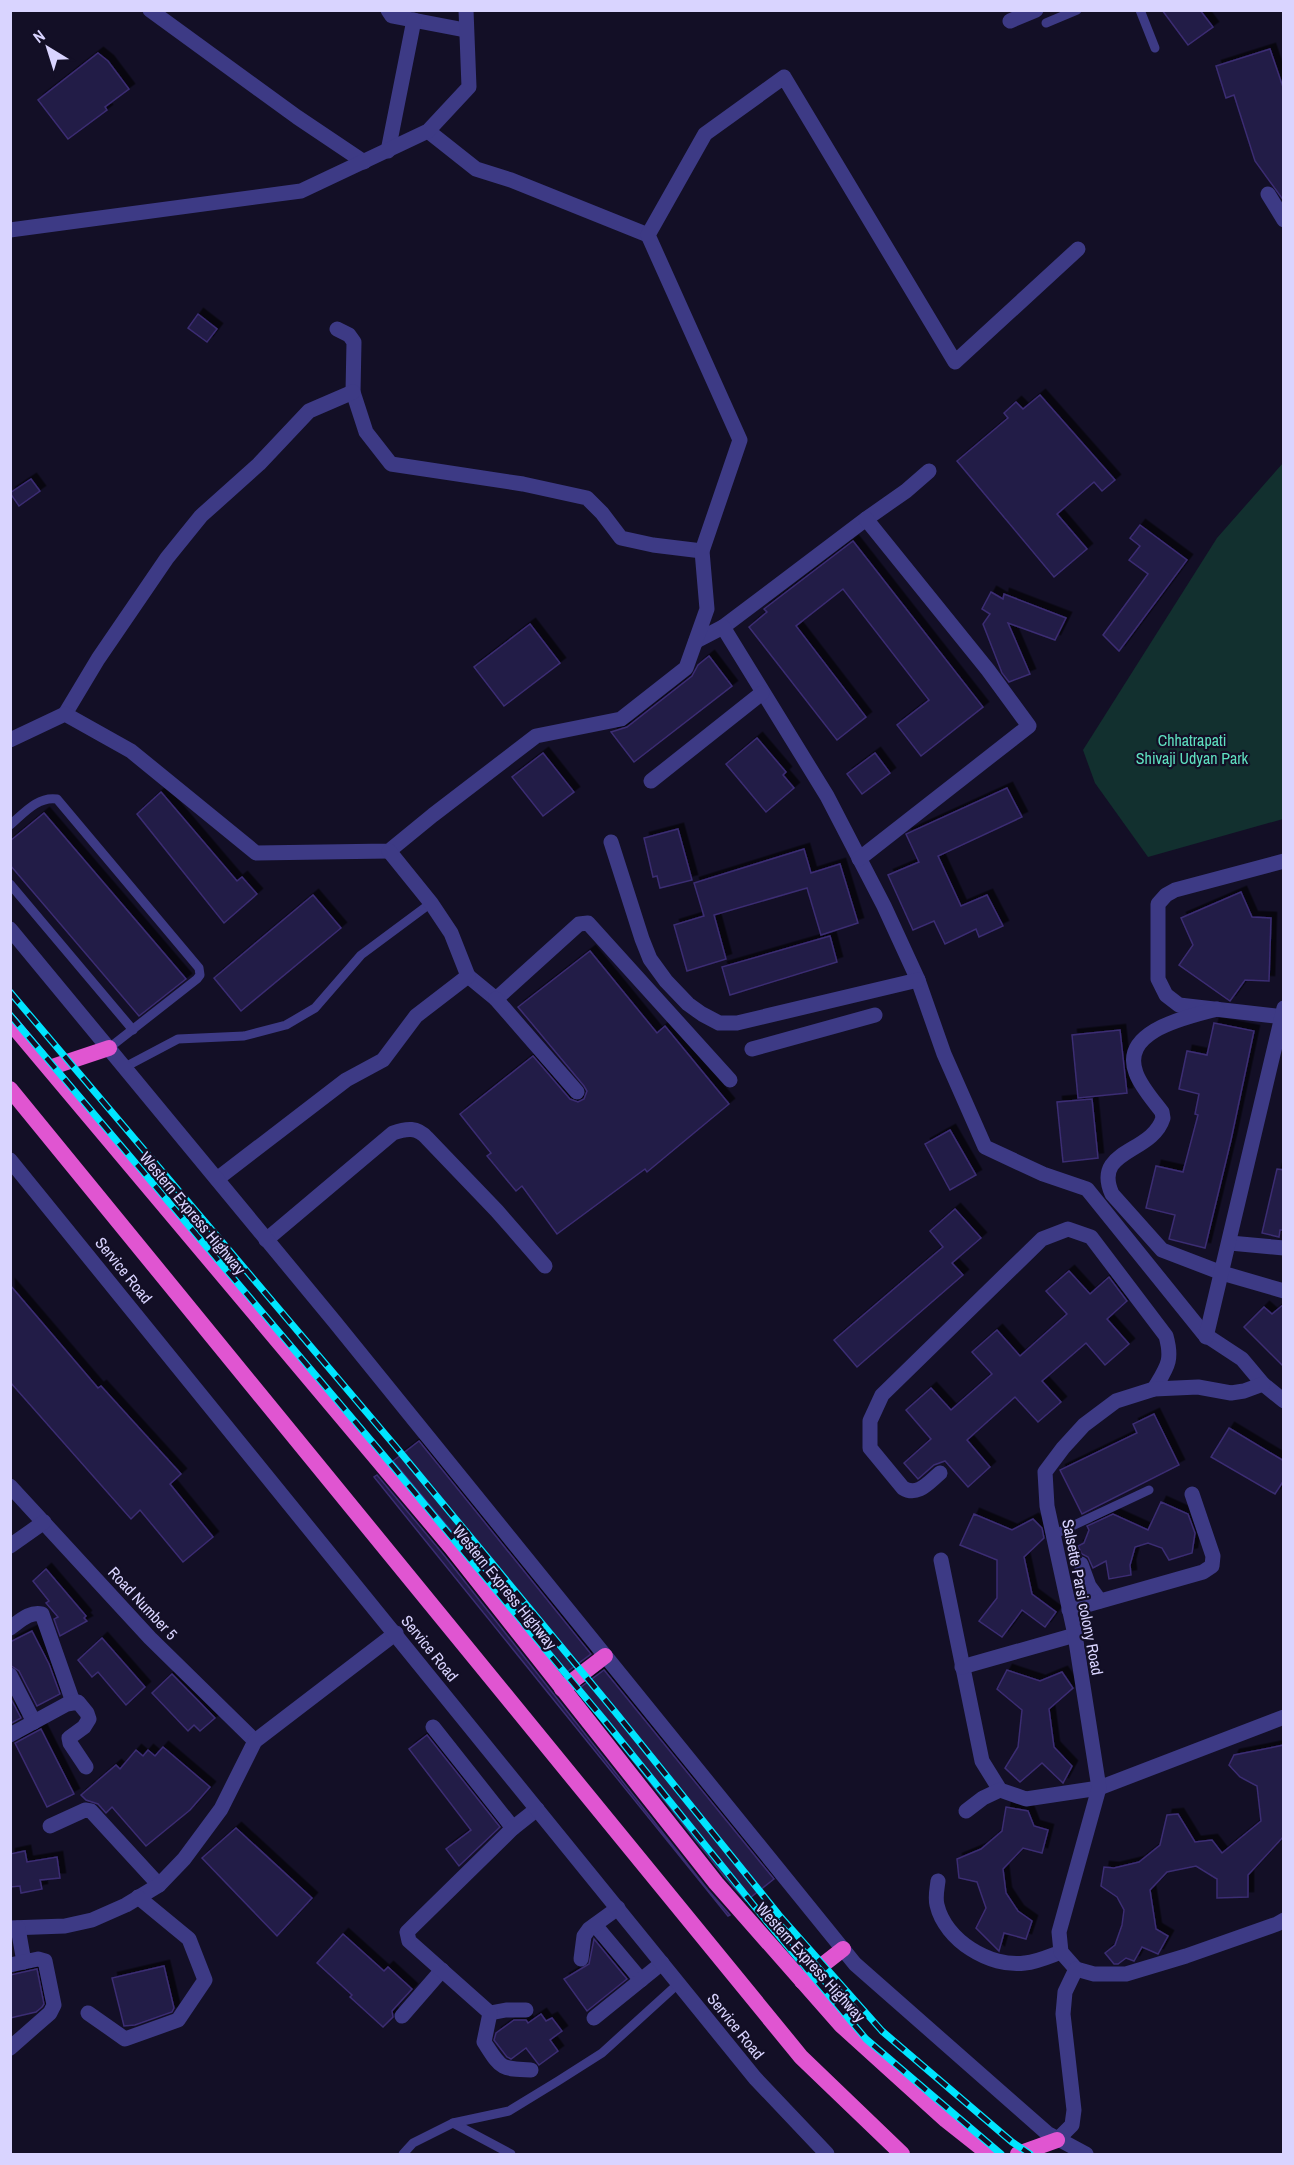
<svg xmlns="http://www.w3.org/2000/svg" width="1294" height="2165" font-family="'Archivo Narrow',sans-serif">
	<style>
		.green { fill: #12302f }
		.building { fill: #241b47; stroke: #3b2d73; stroke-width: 1.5; filter: url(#shadow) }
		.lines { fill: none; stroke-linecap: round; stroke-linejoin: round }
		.service { stroke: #3d3a85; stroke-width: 9 }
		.minor { stroke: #3d3a85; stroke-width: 15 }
		.tertiary { stroke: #3d3a85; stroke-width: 15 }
		.trunk { stroke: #e055d1; stroke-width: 16 }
		.rail-casing { stroke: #00e5ff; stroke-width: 7 }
		.rail { stroke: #130f26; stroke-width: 4.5; stroke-dasharray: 14; stroke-linecap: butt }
		.labels { text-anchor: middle; stroke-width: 4.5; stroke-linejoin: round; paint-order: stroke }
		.park-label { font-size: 16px; fill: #5fe0c0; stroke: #130f26 }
		.street-label { font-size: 16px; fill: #d9d4ff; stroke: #130f26 }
	</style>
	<defs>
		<filter id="shadow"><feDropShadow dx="5.5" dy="-5.5" stdDeviation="0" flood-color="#0009"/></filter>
	</defs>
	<rect width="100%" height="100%" fill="#130f26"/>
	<!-- green -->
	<path class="green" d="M1283,463V819L1148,857L1095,783L1083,750L1217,538Z"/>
	<!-- building -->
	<g class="building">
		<path d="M1162,10H1200L1213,27L1188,45Z"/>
		<path d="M1270,49L1284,90V201L1255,161L1234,95L1226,98L1216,66Z"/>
		<path d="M98,53L108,61L129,89L105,107L107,110L68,139L38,100Z"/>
		<path d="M198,314L217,329L207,342L188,328Z"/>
		<path d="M1040,395L1115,480L1102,491L1094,482L1057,514L1087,549L1054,577L957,461L1008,418L1004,413L1016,402L1023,409Z"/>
		<path d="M31,479L40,491L19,506L10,493Z"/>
		<path d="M1140,525L1187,560L1119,651L1103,635L1148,574L1129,560L1140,546L1130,538Z"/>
		<path d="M853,541L983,707L921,756L897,725L929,700L843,589L796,626L866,717L837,740L749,627L767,612L764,609Z"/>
		<path d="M991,592L1003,599L1004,594L1066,618L1055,640L1008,623L1030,674L1009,682L1002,673L983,624L990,614L982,609Z"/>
		<path d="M530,624L560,663L504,706L474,667Z"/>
		<path d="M709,656L732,686L634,762L611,732L627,727L692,676L698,665Z"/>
		<path d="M757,738L786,772L783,775L794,788L766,812L726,764Z"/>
		<path d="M543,753L574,792L543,816L512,777Z"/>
		<path d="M875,753L890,773L862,794L847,774Z"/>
		<path d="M1007,788L1022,817L938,856L961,906L987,895L1003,926L979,937L976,929L945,944L934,921L913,930L888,875L919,862L906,834Z"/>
		<path d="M161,792L237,881L242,877L257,894L224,923L137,814Z"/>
		<path d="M44,813L186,979L139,1016L10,865V841Z"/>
		<path d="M678,829L692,880L660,888L657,876L653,877L644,838Z"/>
		<path d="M804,849L811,873L840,864L858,923L821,935L807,888L714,915L726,959L687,971L674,925L704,916L694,883Z"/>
		<path d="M1241,892L1252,917L1271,918L1269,981L1245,980L1230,1001L1179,965L1193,945L1181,918Z"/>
		<path d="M313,895L341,928L241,1011L214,978Z"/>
		<path d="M830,936L837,962L730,995L722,967Z"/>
		<path d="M590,951L657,1033L665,1026L729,1104L647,1172L645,1169L557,1234L522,1186L516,1191L487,1156L491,1153L460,1114L533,1056L570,1099L578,1102L584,1099L587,1091L584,1086L518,1007Z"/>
		<path d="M1214,1023L1254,1031L1231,1140L1205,1248L1169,1239L1175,1215L1146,1208L1156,1166L1183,1172L1198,1115L1195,1114L1199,1094L1179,1089L1187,1051L1207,1055Z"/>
		<path d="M1120,1030L1127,1093L1078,1098L1072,1035Z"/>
		<path d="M1092,1099L1098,1158L1063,1162L1057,1102Z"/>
		<path d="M950,1130L976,1175L950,1190L925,1144Z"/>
		<path d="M1277,1169L1284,1170V1230H1280L1279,1237L1262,1233Z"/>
		<path d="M955,1209L981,1238L952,1263L963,1275L857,1367L834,1340L943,1247L930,1231Z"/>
		<path d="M1069,1271L1090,1294L1109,1277L1127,1301L1107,1319L1129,1344L1105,1365L1086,1343L1042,1381L1061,1402L1038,1422L1015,1397L967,1440L990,1467L968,1487L945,1461L934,1465L918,1479L904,1463L931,1439L906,1410L931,1388L951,1410L992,1374L972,1352L997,1330L1020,1356L1067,1314L1046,1291Z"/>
		<path d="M10,1285L98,1388L101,1386L181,1474L170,1484L213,1537L183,1562L140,1510L131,1519L10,1382Z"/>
		<path d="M1284,1304V1367L1244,1327L1264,1307L1272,1314Z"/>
		<path d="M1154,1414L1179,1465L1082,1514L1060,1470L1137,1433L1133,1424Z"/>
		<path d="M1229,1428L1284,1461V1480L1275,1494L1211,1457Z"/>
		<path d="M419,1441L591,1654L564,1674L459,1540L393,1461Z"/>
		<path d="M377,1475L443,1554L708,1890L730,1915L728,1916L374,1477Z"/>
		<path d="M1161,1502L1188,1514L1195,1533L1192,1553L1169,1560L1162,1548L1148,1543L1135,1547L1130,1565L1131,1575L1109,1579L1106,1561L1093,1568L1088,1557L1082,1554L1078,1546L1084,1543L1089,1530L1087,1526L1113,1514L1148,1530Z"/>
		<path d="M974,1514L1012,1530L1033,1519L1042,1528L1044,1538L1024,1557L1032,1594L1056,1612L1045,1627L1022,1610L1002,1637L979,1621L997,1598V1560L960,1545Z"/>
		<path d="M46,1569L86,1616L84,1618L87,1621L60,1636L54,1619L58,1617L46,1603L49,1601L33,1581Z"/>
		<path d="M32,1631L49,1664L60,1694L37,1706L19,1671L10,1665V1642Z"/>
		<path d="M102,1638L145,1687L126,1705L98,1672L92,1677L78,1660Z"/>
		<path d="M604,1670L774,1879L746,1901L724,1876L577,1690Z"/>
		<path d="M1007,1670L1040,1681L1062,1672L1073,1688L1049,1709L1054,1747L1072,1766L1063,1783L1042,1763L1020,1782L1005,1768L1018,1747L1022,1710L997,1689Z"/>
		<path d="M172,1674L215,1718L200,1731L194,1725L188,1731L152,1693Z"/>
		<path d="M10,1697L21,1718L10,1724Z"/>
		<path d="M41,1729L74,1794L47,1807L15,1743Z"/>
		<path d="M427,1735L500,1827L459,1866L446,1849L471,1830L409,1749Z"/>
		<path d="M1284,1745V1836L1248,1875V1897L1217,1898V1879L1196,1866L1167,1872L1150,1890L1156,1929L1168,1936L1158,1954L1142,1947L1134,1961L1126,1958L1118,1964H1114L1105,1953L1115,1945L1122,1925L1124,1910L1117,1897L1101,1886L1104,1867L1114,1868L1139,1862L1160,1845L1167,1815L1178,1814L1195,1842L1212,1840L1222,1853L1261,1821L1257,1786L1240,1777L1229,1765L1234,1755Z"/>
		<path d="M163,1747L210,1787L190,1810L146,1846L112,1807L106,1813L98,1804L86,1800L81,1795L116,1765L120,1769L136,1750L143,1756L148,1750L155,1756Z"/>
		<path d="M1006,1807L1028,1811L1034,1826L1048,1830L1042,1853L1023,1848L1003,1869L1006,1893L1018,1911L1032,1921L1026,1939L1004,1933L999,1951L976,1928L986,1908L977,1882L959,1878L957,1859L981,1849L1002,1831Z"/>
		<path d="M236,1828L312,1898L277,1936L202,1858Z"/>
		<path d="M25,1851L27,1862L57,1857L60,1878L40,1880L42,1889L21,1893L20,1886L10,1887V1854Z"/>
		<path d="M343,1934L384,1971L388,1967L412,1989L392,2011L393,2017L383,2027L350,1997L352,1995L317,1963Z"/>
		<path d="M594,1939L627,1979L587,2011L564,1979L589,1964Z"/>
		<path d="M164,1966L174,2008L172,2012L135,2025L124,2026L112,1978Z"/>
		<path d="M37,1969L44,2004L42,2007L36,2012L10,2018V1975Z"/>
		<path d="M541,2014L546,2021L552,2018L562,2031L550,2040L558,2051L539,2065L526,2048L511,2059L507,2057L494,2040L496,2033L514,2020H526L528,2023Z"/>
	</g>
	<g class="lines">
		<!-- service -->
		<g class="service">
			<path d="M1140,10L1155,48"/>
			<path d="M1046,23L1077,10"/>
			<path d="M10,825C24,813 38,796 57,799L199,968L200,975L197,979L109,1048"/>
			<path d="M10,884L133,1030"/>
			<path d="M125,1067L178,1039L244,1036L286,1025L315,1008L361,955L431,903"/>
			<path d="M1053,1535L1149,1490"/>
			<path d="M453,2123L511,2154"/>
			<path d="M403,2154L413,2143L453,2123L509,2111L558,2081L602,2053L679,1983"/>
		</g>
		<!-- minor -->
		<g class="minor">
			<path d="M150,10L297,117L364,162"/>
			<path d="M388,10L392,16L465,30"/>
			<path d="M1010,21L1036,10"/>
			<path d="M428,131L476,169L511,180L648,235"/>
			<path d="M388,151L414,20"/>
			<path d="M1268,194L1284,220"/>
			<path d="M10,230L301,191L428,131L469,87L466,10"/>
			<path d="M337,329L349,335L354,342L353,392L366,432L391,464L523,484L587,498L602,513L621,538L653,545L702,551"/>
			<path d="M723,627L866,519L906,491L929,471"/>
			<path d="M696,641L723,627L827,796L884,906L918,980L944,1054L985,1147L1043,1174L1087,1189L1204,1334L1242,1359L1263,1384L1284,1401"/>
			<path d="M65,714L98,659L167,558L201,516L259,464L309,411L353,392"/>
			<path d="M10,740L65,714L131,751L256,853L389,851L433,815L536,736L621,719L686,668L707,609L702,551L740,440L648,235L705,134L784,77L955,362L1078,249"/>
			<path d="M651,781L762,693"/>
			<path d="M611,842L642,939L650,959L666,981L688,1004L702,1014L719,1023H737L918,980"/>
			<path d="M859,859L1029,726L988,670L866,519"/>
			<path d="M1284,861L1175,890L1166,895L1158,904V979L1166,995L1179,1005L1284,1017"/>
			<path d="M468,976L496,999L579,924L588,923L730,1080"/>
			<path d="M496,999L577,1092"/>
			<path d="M1217,1009C1188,1017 1120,1030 1136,1073C1141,1087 1153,1100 1162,1112L1163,1118C1152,1154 1092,1149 1112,1194L1162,1250L1222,1273L1284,1291"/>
			<path d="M752,1049L875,1015"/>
			<path d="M217,1179L346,1080L383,1060L416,1016L468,976L451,933L431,903L389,851"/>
			<path d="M266,1240L393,1133C407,1128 417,1127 427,1138L497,1211L545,1266"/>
			<path d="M1230,1243L1284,1248"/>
			<path d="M1206,1337L1284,1008"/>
			<path d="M940,1473C929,1482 918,1497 903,1488L870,1448V1421L882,1395L1042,1239L1068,1229L1091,1237L1166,1336C1173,1361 1167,1367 1154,1389"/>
			<path d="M10,1486L150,1638L255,1741"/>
			<path d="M10,1546L44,1522"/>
			<path d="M941,1560L982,1761L1000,1790L1026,1799L1099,1788L1284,1717"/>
			<path d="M1081,1564L1089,1586L1100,1601"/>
			<path d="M1069,1610L1203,1572L1212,1566L1213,1556L1192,1494"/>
			<path d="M10,1628C20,1621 30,1611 42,1614L73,1702"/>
			<path d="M962,1667L1075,1635"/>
			<path d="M10,1675L34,1722"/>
			<path d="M433,1727L513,1828"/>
			<path d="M10,1735L67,1704L78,1702L87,1713L89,1719L84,1727L69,1738L70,1743L86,1767"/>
			<path d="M966,1811L983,1798L1000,1790"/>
			<path d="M50,1826L85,1810L91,1811L159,1885"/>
			<path d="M938,1881C937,1889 935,1897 937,1905C945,1940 990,1968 1025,1963C1037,1962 1050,1956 1061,1952"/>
			<path d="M595,1925L641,1980"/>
			<path d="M10,1928L65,1926L92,1920L126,1905L159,1885L184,1859L221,1809L255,1741L396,1633"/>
			<path d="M18,1928L24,1962"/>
			<path d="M581,1959L584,1936L589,1929L618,1908"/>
			<path d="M10,1965L38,1959L45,1961L54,2005L50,2013L10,2048"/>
			<path d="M1076,1969L1061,1952L1059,1932L1099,1788L1075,1635L1047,1506L1045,1472L1063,1448L1084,1425L1116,1401L1154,1389L1198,1387L1231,1393L1244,1391L1263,1384"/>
			<path d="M1076,1969L1094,1974H1126L1186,1956L1277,1924L1284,1920"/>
			<path d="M88,2013L125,2039L178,2020L205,1980L189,1939L138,1897"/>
			<path d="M490,2013L506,2010H526"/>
			<path d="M402,2016L442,1970"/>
			<path d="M594,2018L662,1963"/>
			<path d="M531,2070C499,2069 501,2068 484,2042L490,2013L409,1941L407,1932L513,1828L537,1809"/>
			<path d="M1057,2140L1072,2125L1074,2110L1063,2014L1065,1992L1076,1969"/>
		</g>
		<!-- tertiary -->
		<g class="tertiary">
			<path d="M10,929L334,1321L855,1964L1047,2133L1086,2154"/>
			<path d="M10,1160L755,2078L827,2154"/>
		</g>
		<!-- trunk -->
		<g class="trunk">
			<path d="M10,1022L451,1547L716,1883L841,2025L946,2120L989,2154"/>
			<path d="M49,1068L109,1048"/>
			<path d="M10,1089L801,2057L902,2154"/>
			<path d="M562,1689L605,1656"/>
			<path d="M802,1981L843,1949"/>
			<path d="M1018,2154L1057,2140"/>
		</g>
		<defs>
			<g id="rail">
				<path d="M10,992L396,1447L616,1713L779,1915L882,2031L1012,2142L1030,2154"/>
				<path d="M10,1015L385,1457L605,1721L768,1923L866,2039L1001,2154"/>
			</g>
		</defs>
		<!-- rail casing -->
		<use href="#rail" class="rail-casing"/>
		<!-- rail -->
		<use href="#rail" class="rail"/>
	</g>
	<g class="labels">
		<!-- park labels -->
		<g class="park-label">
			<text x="1192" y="746">Chhatrapati<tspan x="1192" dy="18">Shivaji Udyan Park</tspan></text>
		</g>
		<!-- street labels -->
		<g class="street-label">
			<text transform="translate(193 1213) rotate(50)" y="6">Western Express Highway</text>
			<text transform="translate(124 1270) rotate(51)" y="6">Service Road</text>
			<text transform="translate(505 1587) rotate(51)" y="6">Western Express Highway</text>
			<text transform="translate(1083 1597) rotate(79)" y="6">Salsette Parsi colony Road</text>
			<text transform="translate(143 1603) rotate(47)" y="6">Road Number 5</text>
			<text transform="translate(430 1648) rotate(51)" y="6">Service Road</text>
			<text transform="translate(811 1962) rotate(48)" y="6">Western Express Highway</text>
			<text transform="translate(736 2026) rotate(51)" y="6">Service Road</text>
		</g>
	</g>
	<!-- border -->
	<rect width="1294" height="2165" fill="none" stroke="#d9d4ff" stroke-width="24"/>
	<!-- north arrow -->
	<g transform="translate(48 48) rotate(322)" stroke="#130f26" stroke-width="4.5" paint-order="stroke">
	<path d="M0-4.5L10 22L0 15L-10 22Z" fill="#d9d4ff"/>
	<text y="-9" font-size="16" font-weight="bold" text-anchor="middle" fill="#d9d4ff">N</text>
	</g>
</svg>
